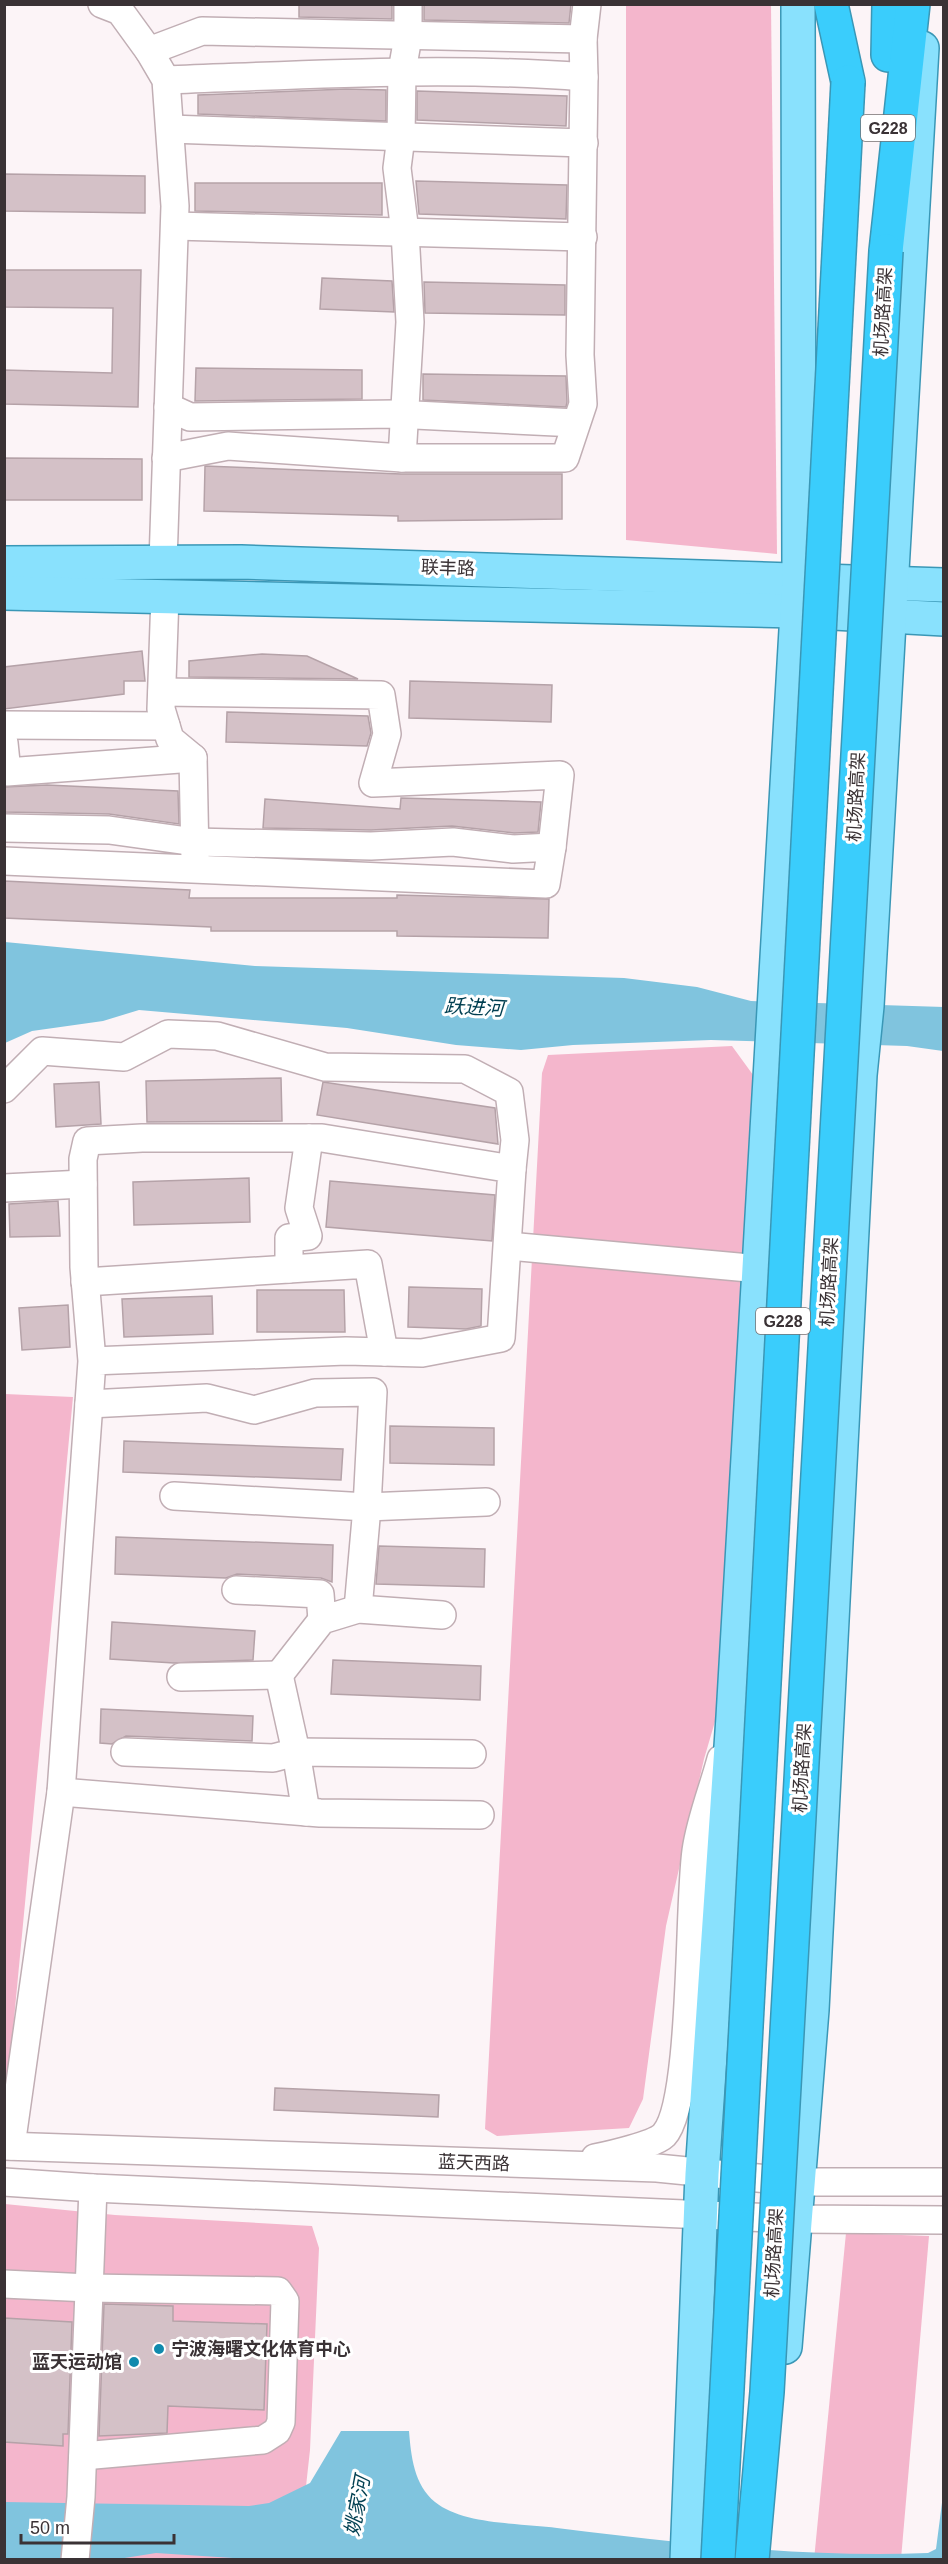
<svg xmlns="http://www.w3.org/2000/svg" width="948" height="2564" font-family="Helvetica,'Noto Sans SC',sans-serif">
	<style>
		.green { fill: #f4b6cc }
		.water { fill: #80c4de }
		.building { fill: #d4c1c7; stroke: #b5a2a8; stroke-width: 1.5 }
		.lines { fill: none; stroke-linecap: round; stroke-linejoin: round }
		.minor-casing { stroke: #c1aeb4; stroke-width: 30 }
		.major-casing { stroke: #3a97b6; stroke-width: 36 }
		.highway-casing { stroke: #3a97b6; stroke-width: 36 }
		.minor { stroke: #fff; stroke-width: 27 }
		.major { stroke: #89e1fd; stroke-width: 33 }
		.highway { stroke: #3acdfc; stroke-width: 33 }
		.highway-bridge-casing { stroke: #3a97b6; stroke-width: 36; stroke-linecap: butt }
		.highway-bridge { stroke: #3acdfc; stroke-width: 33 }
		.poi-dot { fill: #108aad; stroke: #fff; stroke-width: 2 }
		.labels { text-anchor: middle; stroke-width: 6; stroke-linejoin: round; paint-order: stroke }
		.shield { fill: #fff; stroke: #757072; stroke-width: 1.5 }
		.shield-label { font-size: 16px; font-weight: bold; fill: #3a3235 }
		.street-label { font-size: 18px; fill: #3a3235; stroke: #fff }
		.poi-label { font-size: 18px; font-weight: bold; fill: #3a3235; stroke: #fff; text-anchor: start }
		.water-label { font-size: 20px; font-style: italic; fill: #003f51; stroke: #fff }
	</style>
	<rect width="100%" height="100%" fill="#fcf4f7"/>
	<!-- green -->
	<g class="green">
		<path d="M626,5H771L777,554L626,540Z"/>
		<path d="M732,1046L756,1079L721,1701L704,1759L666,1926L643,2099L629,2128L497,2136L485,2129L542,1073L548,1055Z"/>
		<path d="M5,1394L73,1397L5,2114Z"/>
		<path d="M5,2204L115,2215L312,2226L319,2248L310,2450L298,2559L5,2560Z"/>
		<path d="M846,2233L929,2236L901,2559L814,2560Z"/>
	</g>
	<!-- water -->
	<g class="water">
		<path d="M5,942L255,966L624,978L697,987L751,1001L944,1007L943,1051L907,1046L711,1040L573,1045L521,1050L456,1045L347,1028L139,1010L103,1021L32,1031L5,1043Z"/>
		<path d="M341,2431H409C411,2456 414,2485 435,2502C463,2525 521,2523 557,2528C680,2543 805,2558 928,2553L936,2549L943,2495V2559L265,2560L156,2553L112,2560H5V2502L249,2506L269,2503L310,2483Z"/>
	</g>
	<!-- building -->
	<g class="building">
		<path d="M299,4H392V19L299,17Z"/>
		<path d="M424,4H571L569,23L424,20Z"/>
		<path d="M346,89L386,90V121L198,114V95Z"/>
		<path d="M417,91L567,96L566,126L417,120Z"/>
		<path d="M4,174L145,176V213L4,211Z"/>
		<path d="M416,181L567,185L566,219L419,214Z"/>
		<path d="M195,183H382V215L195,211Z"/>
		<path d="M4,270H141L138,407L4,404V370L112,373L113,308L4,307Z"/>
		<path d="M322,278L392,281L394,312L320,309Z"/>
		<path d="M424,282L565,285V315L425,313Z"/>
		<path d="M196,368L362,370V399L195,401Z"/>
		<path d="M423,374L566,376L567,402L566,407L423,400Z"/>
		<path d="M4,458L142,459V500H4Z"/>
		<path d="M205,466L401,474H562V519L398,521V516L204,511Z"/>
		<path d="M142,651L145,681H124V694L4,709V667Z"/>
		<path d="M262,654L307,656L358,679L189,677V661Z"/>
		<path d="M410,681L552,685L551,722L409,718Z"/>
		<path d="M227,712L368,716L371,733L367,746L226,742Z"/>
		<path d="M47,785L178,791L179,824L109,814L4,812V787Z"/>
		<path d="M401,798L541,802L538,832L514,833L452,826L371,830L263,828L265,799L400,809Z"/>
		<path d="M4,881L190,890L189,898H397V895L549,899L548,938L397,936V931H211V927L4,918Z"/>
		<path d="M281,1078L282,1121L147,1122L146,1081Z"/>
		<path d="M99,1082L101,1124L56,1127L54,1084Z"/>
		<path d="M323,1082L495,1108L498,1144L317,1115Z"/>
		<path d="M249,1178L250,1222L134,1225L133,1182Z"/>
		<path d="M330,1181L495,1195L492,1241L326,1227Z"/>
		<path d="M58,1201L60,1236L10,1237L9,1204Z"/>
		<path d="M409,1287L482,1289L481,1326L466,1329L408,1327Z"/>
		<path d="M257,1290H344L345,1332H257Z"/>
		<path d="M212,1296L213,1334L124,1337L122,1299Z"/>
		<path d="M68,1305L70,1347L22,1350L19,1308Z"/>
		<path d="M390,1426L494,1428V1465L390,1463Z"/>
		<path d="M124,1441L343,1449L341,1480L123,1472Z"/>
		<path d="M116,1537L333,1545L332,1582L321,1578L237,1574L226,1578L115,1574Z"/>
		<path d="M379,1546L485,1549L484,1587L376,1584Z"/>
		<path d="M112,1622L255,1631L253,1660L174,1663L110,1659Z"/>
		<path d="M333,1660L481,1666L480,1700L331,1694Z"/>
		<path d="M101,1709L253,1716L252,1741L126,1736L112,1744L100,1743Z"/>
		<path d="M275,2088L439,2095L438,2117L274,2110Z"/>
		<path d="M104,2304L173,2306V2321L267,2324L264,2410L168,2406L167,2433L99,2436Z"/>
		<path d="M4,2318L72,2322L68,2434H63V2446L4,2442Z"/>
	</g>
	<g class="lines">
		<defs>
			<g id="minor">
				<path d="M102,4L120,11L149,51L166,80L175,206L163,562"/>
				<path d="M583,39L587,4"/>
				<path d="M149,51L202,31L583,39L584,77C445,66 305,75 166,80"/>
				<path d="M170,129L584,143"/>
				<path d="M175,226L583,237"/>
				<path d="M168,407L190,417L395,414L576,423"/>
				<path d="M166,458L228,446L402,458H565L583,404L580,355L584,77"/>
				<path d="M402,458L410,322L405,232L397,168L401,137L402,71L408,37V4"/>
				<path d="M165,596L161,709L170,739L193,758L195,858"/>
				<path d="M162,692L381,695L387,734L373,783L560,775L552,847"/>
				<path d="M4,725L166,726"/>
				<path d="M4,743L7,772L193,758"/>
				<path d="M4,828L109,830L195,842L371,846L453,842L513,849L552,847L546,884L4,861"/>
				<path d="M4,1089L42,1051L124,1057L168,1034L217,1036L325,1067L465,1069L509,1092L515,1140L512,1169"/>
				<path d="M4,1188L83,1184"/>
				<path d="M508,1246L760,1269"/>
				<path d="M289,1269V1238L308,1236L299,1208L309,1138"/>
				<path d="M85,1282L368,1264L384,1352"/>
				<path d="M89,1404L207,1398L254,1410L315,1393L373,1392L367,1507L486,1502"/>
				<path d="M174,1496L367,1507L358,1609"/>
				<path d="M236,1590L320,1594L322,1620"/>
				<path d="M279,1675L322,1620L358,1609L442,1615"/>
				<path d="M125,1752L273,1758L296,1752L279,1675L181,1677"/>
				<path d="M61,1792L320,1813L480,1815"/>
				<path d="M306,1812L296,1752L472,1754"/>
				<path d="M4,2146L657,2168L798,2182H944"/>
				<path d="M11,2146L61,1792L92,1361L84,1267L83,1159L87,1141L142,1138H322L512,1169L501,1338L422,1353L346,1351L92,1361"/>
				<path d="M595,2158C609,2155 654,2145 664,2135C694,2102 688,1906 696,1851C700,1821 713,1789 721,1759"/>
				<path d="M4,2182L93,2188L795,2219L944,2220"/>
				<path d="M4,2284L89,2288L278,2291L285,2301L281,2422L277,2431L263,2440L83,2456"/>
				<path d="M75,2560L81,2497L93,2188"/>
			</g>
			<g id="major">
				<path d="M4,563L241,562L944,585"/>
				<path d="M4,593L797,611L944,619"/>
				<path d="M785,2347L812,2010L860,1075L867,1006L922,48"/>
				<path d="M687,2560L702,2174L733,1717L799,578L798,4"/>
			</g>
			<g id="highway">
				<path d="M831,4L848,82"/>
				<path d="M888,55L889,4"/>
				<path d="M886,251L913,4"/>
			</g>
		</defs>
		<!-- minor casing -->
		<use href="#minor" class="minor-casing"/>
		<!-- major casing -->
		<use href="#major" class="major-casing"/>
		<!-- highway casing -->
		<use href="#highway" class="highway-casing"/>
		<!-- minor -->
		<use href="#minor" class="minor"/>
		<!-- major -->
		<use href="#major" class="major"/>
		<!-- highway -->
		<use href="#highway" class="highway"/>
		<defs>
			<g id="highway-bridge">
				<path d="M718,2560L848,82"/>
				<path d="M752,2560L767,2392L886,251"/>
			</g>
		</defs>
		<!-- highway-bridge casing -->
		<use href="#highway-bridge" class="highway-bridge-casing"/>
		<!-- highway-bridge -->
		<use href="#highway-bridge" class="highway-bridge"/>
	</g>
	<!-- markers -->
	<g class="poi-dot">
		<circle cx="159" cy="2349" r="6"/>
		<circle cx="134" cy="2362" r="6"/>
	</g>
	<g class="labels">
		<!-- shield labels -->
		<g class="shield">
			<rect x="861" y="115" width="54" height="26" rx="4.5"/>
			<rect x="756" y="1308" width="54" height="26" rx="4.5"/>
		</g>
		<g class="shield-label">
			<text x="888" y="134">G228</text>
			<text x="783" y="1327">G228</text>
		</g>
		<!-- street labels -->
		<g class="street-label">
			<text transform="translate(883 312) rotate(-87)" y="6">机场路高架</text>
			<text transform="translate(448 568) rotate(2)" y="6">联丰路</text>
			<text transform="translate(856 797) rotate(-87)" y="6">机场路高架</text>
			<text transform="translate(829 1282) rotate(-87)" y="6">机场路高架</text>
			<text transform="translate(802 1768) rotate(-87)" y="6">机场路高架</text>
			<text transform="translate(474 2163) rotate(2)" y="6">蓝天西路</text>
			<text transform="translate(774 2253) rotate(-87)" y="6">机场路高架</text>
		</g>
		<!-- poi labels -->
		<g class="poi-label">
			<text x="171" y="2355">宁波海曙文化体育中心</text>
			<text x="122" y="2368" text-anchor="end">蓝天运动馆</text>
		</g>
		<!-- water labels -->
		<g class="water-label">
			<text transform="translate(474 1007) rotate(3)" y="7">跃进河</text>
			<text transform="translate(357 2506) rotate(-79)" y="7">姚家河</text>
		</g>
	</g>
	<!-- border -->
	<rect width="948" height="2564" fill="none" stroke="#3a3235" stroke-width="12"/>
	<!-- scale -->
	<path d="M21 2534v9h153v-9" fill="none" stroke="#3a3235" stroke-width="3"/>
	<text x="30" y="2534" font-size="18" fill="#3a3235" stroke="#ffffff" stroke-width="4.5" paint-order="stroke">50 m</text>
</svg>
